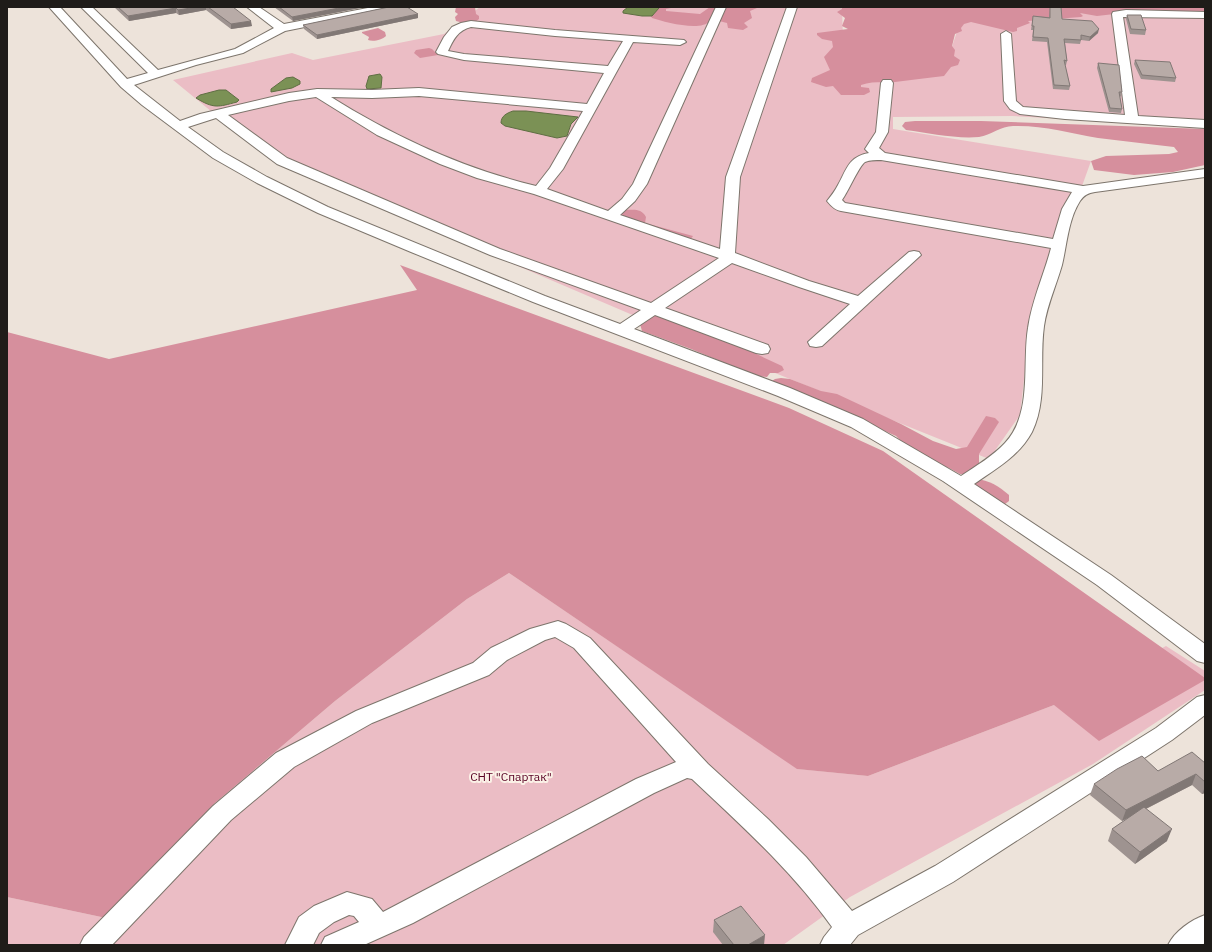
<svg xmlns="http://www.w3.org/2000/svg" width="1212" height="952" font-family="'IBM Plex Sans',sans-serif">
	<style>
		.green { fill: #ebbdc5 }
		.forest { fill: #d68f9d }
		.water { fill: #7b9155; stroke: #5f6e43 }
		.lines { fill: none; stroke-linecap: round; stroke-linejoin: round }
		.minor-casing { stroke: #7d756c; stroke-width: 2 }
		.minor { fill: #fff; fill-rule: evenodd }
		.wall { fill: #9e9390 }
		.shaded-wall { fill: #817875 }
		.building { fill: #b8aba7; stroke: #817875 }
		.labels { text-anchor: middle; stroke-width: 4; stroke-linejoin: round; paint-order: stroke }
		.near-park-label { font-size: 12px; fill: #580123; stroke: #fbf1e7 }
	</style>
	<rect width="100%" height="100%" fill="#ede3da"/>
	<!-- green -->
	<g class="green">
		<path d="M480,7H842L844,77L943,73L961,20L1122,10L1205,14V127L1012,116L893,117V129L1091,161L1029,334L1020,415L989,459L656,325L272,161L173,80L292,53L313,60L444,34Z"/>
		<path d="M509,573L798,769L868,776L1054,705L1166,646L1205,671V690L1093,764L850,897L783,945H7V897L106,918L215,803L335,701L467,599Z"/>
	</g>
	<!-- forest -->
	<g class="forest">
		<path d="M456,7H475L476,14L479,16V19C472,25 464,23 456,21L455,17L458,14L455,12Z"/>
		<path d="M657,7H676L666,9V11L700,14L710,7H718C715,11 713,18 710,21C701,32 664,22 652,18L651,16L655,13Z"/>
		<path d="M724,7H756L757,8L750,11L752,18L744,23L748,27L743,30L728,28L727,23L719,21Z"/>
		<path d="M842,7H1205V14L1123,13L1097,16L1080,13L1083,16L1081,17L1028,21L1030,23L1017,28V31L1013,32L971,22L964,24L961,28L962,31L955,34L952,46L955,50L954,56L960,60L958,65L951,67L944,76C927,78 911,80 895,82C883,83 872,81 861,85V87L869,88L870,92L864,95H841L833,86L826,87L811,82L812,78L830,70L824,57L833,47L832,41L822,39L817,35V33L848,29L842,26L845,18L837,12L842,9Z"/>
		<path d="M378,28L385,32L386,36C382,40 373,42 368,40L369,37L362,33V32Z"/>
		<path d="M429,48L432,49L438,55L420,58L414,53L416,50Z"/>
		<path d="M915,121H981L1205,129V165L1173,172L1134,175L1094,170L1091,161L1106,156L1169,154L1178,152L1174,147C1148,144 1123,141 1098,138C1070,133 1042,125 1013,126C1001,126 991,135 979,137C955,139 929,133 906,130L902,126L905,122Z"/>
		<path d="M625,210C634,210 641,208 646,217L645,223L693,236L690,240L620,219V212Z"/>
		<path d="M400,265L789,408L883,451L1205,678V680L1099,741L1054,705L868,776L797,769L509,573L467,599L335,701L215,803L106,918L7,897V332L109,359L417,290Z"/>
		<path d="M664,311L782,366L784,370L778,373H770L767,377L756,376L691,349L642,331L640,324L648,317Z"/>
		<path d="M781,378L790,379L821,391L837,394L901,424L933,441L956,449L967,447L986,416L995,418L999,422L979,454V465L969,474H960L949,468L939,465L931,458L922,456L917,450L906,446L896,436L840,411L802,397L796,390L772,381L775,379Z"/>
		<path d="M975,479C990,480 998,486 1009,495V501L1005,504L996,502L974,488L973,482Z"/>
	</g>
	<!-- water -->
	<g class="water">
		<path d="M628,7H659V8L652,16H642L623,13V11Z"/>
		<path d="M380,74L382,77L381,88L367,89L366,86L369,76Z"/>
		<path d="M293,77L300,81V84L292,88L271,92V89L286,78Z"/>
		<path d="M219,90H226L239,100L237,102C218,107 214,109 196,98L200,95Z"/>
		<path d="M513,111H526L578,117L571,124L567,136L557,138L505,126L501,123C501,116 507,113 513,111Z"/>
	</g>
	<g class="lines">
		<defs>
			<g id="minor">
				<path d="M49,7H60L127,79L148,73L81,7H92L158,70L235,49L274,28L247,7H259L284,24L373,7H394L389,10L285,31L243,53L196,65L134,85L180,121L200,114L289,93L317,89L372,90L419,88L587,104L604,73L464,60L438,54L436,52L444,37L452,27L461,23L471,21L555,30L684,40L686,42L680,45L633,42L563,169L547,189L608,211L622,199L633,184L716,7H726L647,184L635,201L620,215L720,249L726,177L787,7H797L740,177L735,253L809,281L858,296L909,252L914,251L919,252L921,255L822,346L816,347L810,346L808,342L850,304L799,287L732,263L665,308L768,345L770,349L768,353L762,354L756,353L655,315L634,329L790,388L863,419L961,476C976,466 993,456 1005,443C1033,413 1022,364 1028,328C1032,300 1044,275 1051,248L841,211C835,210 831,206 827,201C831,196 835,191 838,185C847,169 848,157 869,153L865,149L876,132L881,83L883,80H891L893,83L888,132L879,148L885,153L1083,186L1205,169V177L1095,192C1088,193 1084,195 1080,201C1068,220 1067,244 1062,265C1056,286 1047,305 1044,326C1039,361 1048,399 1032,432C1019,456 996,469 974,484L1111,575L1205,644V663L1197,661L1097,585L943,481L851,427L778,396L533,302L411,252L318,213L257,183L213,158L142,105L121,87ZM471,27L555,36L623,41L608,66L464,54L448,51C453,40 458,30 471,27ZM419,96L583,111L550,168L536,186C462,168 395,137 331,97L372,98ZM316,97L377,135L440,164L477,178L534,194L719,258L651,303L500,249L287,158L228,115L289,101ZM216,118L277,164L490,255L641,310L620,324L545,296L328,207L267,177L223,152L188,127ZM881,160L1072,192L1062,209L1053,239L845,203L842,200C848,192 859,166 865,162C870,160 876,160 881,160Z"/>
				<path d="M1126,10L1205,12V18L1123,17L1138,116L1205,120V128L1065,119L1020,114L1010,109L1004,101L1001,34L1006,31L1011,34L1016,101L1023,107L1125,115L1112,14L1113,12Z"/>
				<path d="M558,621L566,624L590,638L708,764L768,819L806,857L852,911L935,866L1156,728L1197,697L1205,695V715L1172,740L953,882L858,935L850,945H820L824,937L832,927C792,871 741,825 692,779L687,778L654,793L413,923L364,945H321L325,937L359,922L354,916L349,915L334,922L319,933L313,945H285L299,917L314,906L347,892L372,899L383,912L636,779L676,762L574,648L555,637L545,640L507,660L489,675L372,723L294,767L231,820L112,945H80L84,937L213,806L276,753L356,711L473,663L491,648L530,629Z"/>
				<path d="M1205,915V943L1202,945H1168C1175,931 1191,920 1205,915Z"/>
			</g>
		</defs>
		<!-- minor casing -->
		<use href="#minor" class="minor-casing"/>
		<!-- minor -->
		<use href="#minor" class="minor"/>
	</g>
	<!-- wall -->
	<g class="wall">
		<path d="M114,7H233L252,26L231,29L206,10L179,15L176,13L129,21Z"/>
		<path d="M274,7H365L293,21Z"/>
		<path d="M389,7L418,14V18L317,39L304,29L303,25Z"/>
		<path d="M1050,7H1061L1062,19L1098,33L1089,41L1081,40L1080,44L1065,43L1067,61L1066,65H1065L1070,86L1069,90L1053,89L1047,42L1032,41L1033,30H1031L1033,16L1049,17Z"/>
		<path d="M1127,15L1146,30L1145,35L1130,34L1126,19Z"/>
		<path d="M1135,60L1176,78L1175,82L1141,79L1134,64Z"/>
		<path d="M1098,63L1122,92L1121,97L1120,96L1122,109L1121,113L1109,112L1097,68Z"/>
		<path d="M1205,763V793L1202,794L1192,785L1146,809L1167,841L1135,864L1108,841L1112,829L1128,818L1122,821L1090,795L1094,784L1158,771Z"/>
		<path d="M714,920L764,945H723L713,932Z"/>
	</g>
	<!-- shaded-wall -->
	<g class="shaded-wall">
		<path d="M197,7H206V10L179,15L178,10Z"/>
		<path d="M344,7H365L293,21L292,17Z"/>
		<path d="M176,8V13L129,21L128,16Z"/>
		<path d="M418,14V18L317,39V35Z"/>
		<path d="M251,21L252,26L231,29V24Z"/>
		<path d="M1099,29L1098,33L1089,41L1090,37Z"/>
		<path d="M1196,774L1192,785L1122,821L1126,810Z"/>
		<path d="M1205,787V793L1202,794Z"/>
		<path d="M1172,829L1167,841L1135,864L1140,852Z"/>
		<path d="M765,935L764,945H748Z"/>
	</g>
	<!-- building -->
	<g class="building">
		<path d="M118,7H197L178,10L176,8L128,16Z"/>
		<path d="M208,7H233L251,21L231,24Z"/>
		<path d="M279,7H344L292,17Z"/>
		<path d="M389,7H407L418,14L317,35L303,25Z"/>
		<path d="M1050,7H1061L1062,19L1092,21L1099,29L1090,37L1081,35V40L1064,39L1067,61L1064,60L1070,86L1054,85L1048,38L1033,37L1034,26H1032L1033,16L1050,18Z"/>
		<path d="M1127,15H1141L1146,30L1131,29Z"/>
		<path d="M1135,60L1170,62L1176,78L1142,75Z"/>
		<path d="M1098,63L1119,65L1122,92H1119L1122,109L1110,108Z"/>
		<path d="M1192,752L1205,763V782L1196,774L1126,810L1094,784L1117,769L1142,756L1158,771Z"/>
		<path d="M1144,807L1172,829L1140,852L1112,829Z"/>
		<path d="M741,906L765,935L748,945H734L714,920Z"/>
	</g>
	<g class="labels">
		<!-- near-park labels -->
		<g class="near-park-label">
			<text x="511" y="781">СНТ "Спартак"</text>
		</g>
	</g>
	<!-- border -->
	<rect width="1212" height="952" fill="none" stroke="#1f1c19" stroke-width="16"/>
</svg>
